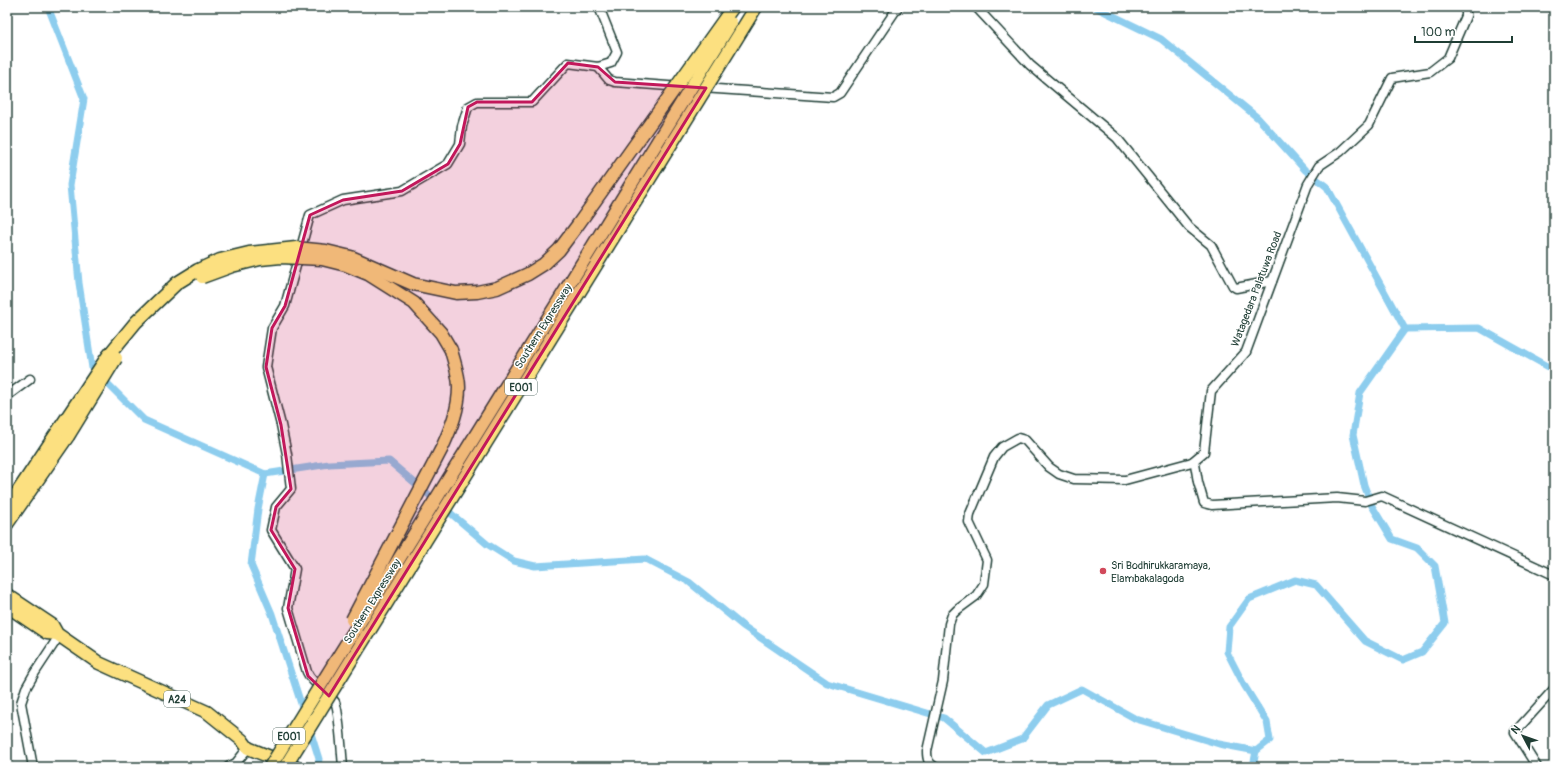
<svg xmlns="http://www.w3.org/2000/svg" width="1561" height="774" font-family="Pangolin,sans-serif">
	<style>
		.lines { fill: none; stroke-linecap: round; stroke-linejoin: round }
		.canal { stroke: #8dcdee; stroke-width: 7 }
		.minor-casing { stroke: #1f3d34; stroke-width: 11 }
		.highway-casing { stroke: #1f3d34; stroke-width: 15 }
		.minor { stroke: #fff; stroke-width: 8 }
		.highway { stroke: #fce080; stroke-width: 12 }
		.highway-bridge-casing { stroke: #1f3d34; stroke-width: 15; stroke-linecap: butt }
		.highway-bridge { stroke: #fce080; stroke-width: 12 }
		.marked { fill: #c2185b; fill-opacity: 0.2; stroke: #c2185b; stroke-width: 3; stroke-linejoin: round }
		.poi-dot { fill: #d1495b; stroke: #fff; stroke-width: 1.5 }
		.labels { text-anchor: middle; stroke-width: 3; stroke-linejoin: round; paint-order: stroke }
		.shield { fill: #fff; stroke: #627771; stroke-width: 1 }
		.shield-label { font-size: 10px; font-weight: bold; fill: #1f3d34 }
		.street-label { font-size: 11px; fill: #1f3d34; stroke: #fff }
		.poi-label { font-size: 11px; fill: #1f3d34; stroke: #fff; text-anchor: start }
	</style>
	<rect width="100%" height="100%" fill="#fff"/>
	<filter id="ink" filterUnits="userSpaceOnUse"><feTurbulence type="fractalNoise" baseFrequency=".025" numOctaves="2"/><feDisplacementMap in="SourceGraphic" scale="8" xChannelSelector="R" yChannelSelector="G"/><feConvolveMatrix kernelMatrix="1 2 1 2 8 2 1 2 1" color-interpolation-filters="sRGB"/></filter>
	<g filter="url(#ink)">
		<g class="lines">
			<!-- canal -->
			<g class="canal">
				<path d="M48,7L84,99L70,185L79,283L92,368L144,420L265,474L329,464L389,461L487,544L514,561L535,566L645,559L689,582L743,626L827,683L944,718L986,753L1022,739L1048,705L1082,689L1136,719L1219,744L1256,751L1270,740L1267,722L1244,685L1227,652L1229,627L1249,599L1295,580L1316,585L1365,641L1403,660L1422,652L1445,623L1435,566L1417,548L1392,539L1372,506L1364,485L1353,435L1360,393L1405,329"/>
				<path d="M1095,7L1161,39L1258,118L1305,170L1327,187L1405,329L1479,328L1554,370"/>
				<path d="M265,474L258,509L251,565L272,614L304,713"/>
				<path d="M309,727L319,759L318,767"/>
				<path d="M1253,767L1256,751"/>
			</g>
			<defs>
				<g id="minor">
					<path d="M976,7L1030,65L1117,138L1189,227L1211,245L1233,286L1236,288L1272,281"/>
					<path d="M598,67L609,80L615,82L681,87"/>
					<path d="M702,88L833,97L840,93L898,7"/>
					<path d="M7,396L30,379"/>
					<path d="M1192,462L1195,464L1198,482L1204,503L1212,505L1337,498L1365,501L1382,496L1554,575"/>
					<path d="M33,767L21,703L26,688L34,674L59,636"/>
					<path d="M228,767L236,763L248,748"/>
					<path d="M343,767C342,756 339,708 335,702C327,691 312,684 307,672L288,608L295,569L271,530L276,507L291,489L287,454L281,425L266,367L272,328L285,306L310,215L343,200L402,191L448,164L460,144L462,126L468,107L477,102H532L568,63L598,67L611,63L617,52L599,7"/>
					<path d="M935,767C928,763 927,759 927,751L943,681L949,624L952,615L957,610L976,596L984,584L987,560L969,522L970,514L994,457L1002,447L1018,438L1025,440L1049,467L1059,474L1074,479L1125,480L1192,462L1204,452L1211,391L1246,352L1308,184L1319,166L1340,152L1369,125L1392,78L1430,72L1448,58L1466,16V7"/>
					<path d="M1537,767L1515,732L1554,689"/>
				</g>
				<g id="highway">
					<path d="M442,448C451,428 459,409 459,387C459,375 454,362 451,350"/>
					<path d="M7,508L58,431"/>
					<path d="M7,524L68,436"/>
					<path d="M7,595L52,625L57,634L99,663L207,712L242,740L248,748L295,767"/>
					<path d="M7,606L47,633L57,634"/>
				</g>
			</defs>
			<!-- minor casing -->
			<use href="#minor" class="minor-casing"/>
			<!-- highway casing -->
			<use href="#highway" class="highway-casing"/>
			<!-- minor -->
			<use href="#minor" class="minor"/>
			<!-- highway -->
			<use href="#highway" class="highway"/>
			<defs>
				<g id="highway-bridge">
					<path d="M202,277L232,266L260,259L281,257L322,259L346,265L368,274L414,303L441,333L451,350"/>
					<path d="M58,431L108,356L136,322L177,283L198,270L220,260L249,253L296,248L326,251L351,257L413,284L456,293L477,292L497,288L528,274L544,264L559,250L577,226L733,7"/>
					<path d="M68,436L116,358"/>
					<path d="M352,620L442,448"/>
					<path d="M270,767L731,23"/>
					<path d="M285,767L756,7"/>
				</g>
			</defs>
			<!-- highway-bridge casing -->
			<use href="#highway-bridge" class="highway-bridge-casing"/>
			<!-- highway-bridge -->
			<use href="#highway-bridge" class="highway-bridge"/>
		</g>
	</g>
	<!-- marked area -->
	<path class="marked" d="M568,63L598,67L615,82L706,88L329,696L308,676L288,608L295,569L271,530L276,507L291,489L281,425L266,367L272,328L285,306L310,215L343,200L402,191L448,164L460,144L468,107L477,102H532Z"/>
	<!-- markers -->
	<circle class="poi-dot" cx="1103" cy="571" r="4"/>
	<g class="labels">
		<!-- shield labels -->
		<g class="shield">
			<rect x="505" y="379" width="32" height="16" rx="3"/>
			<rect x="164" y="691" width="26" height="16" rx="3"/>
			<rect x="273" y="728" width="32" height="16" rx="3"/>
		</g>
		<g class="shield-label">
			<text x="521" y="391">E001</text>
			<text x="177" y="703">A24</text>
			<text x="289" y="740">E001</text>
		</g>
		<!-- street labels -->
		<g class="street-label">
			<text transform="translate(1256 289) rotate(-69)" y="4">Watagedara Palatuwa Road</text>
			<text transform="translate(543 326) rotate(-58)" y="4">Southern Expressway</text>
			<text transform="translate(372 601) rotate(-58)" y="4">Southern Expressway</text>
		</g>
		<!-- poi labels -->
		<g class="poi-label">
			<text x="1111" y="569">Sri Bodhirukkaramaya,<tspan x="1111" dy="13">Elambakalagoda</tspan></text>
		</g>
	</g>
	<!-- margin -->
	<rect width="1561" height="774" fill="none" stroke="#fff" stroke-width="24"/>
	<rect x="12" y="12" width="1537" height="750" fill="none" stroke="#1f3d34" stroke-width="1.5" filter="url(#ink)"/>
	<!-- north arrow -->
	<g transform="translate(1523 736) rotate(311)" stroke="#ffffff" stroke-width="3" paint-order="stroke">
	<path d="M0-3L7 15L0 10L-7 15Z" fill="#1f3d34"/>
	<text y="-6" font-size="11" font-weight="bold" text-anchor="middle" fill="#1f3d34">N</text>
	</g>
	<!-- scale -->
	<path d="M1415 36v6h97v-6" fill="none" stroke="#1f3d34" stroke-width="2"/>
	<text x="1421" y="36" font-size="12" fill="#1f3d34" stroke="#ffffff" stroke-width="3" paint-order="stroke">100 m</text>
</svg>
